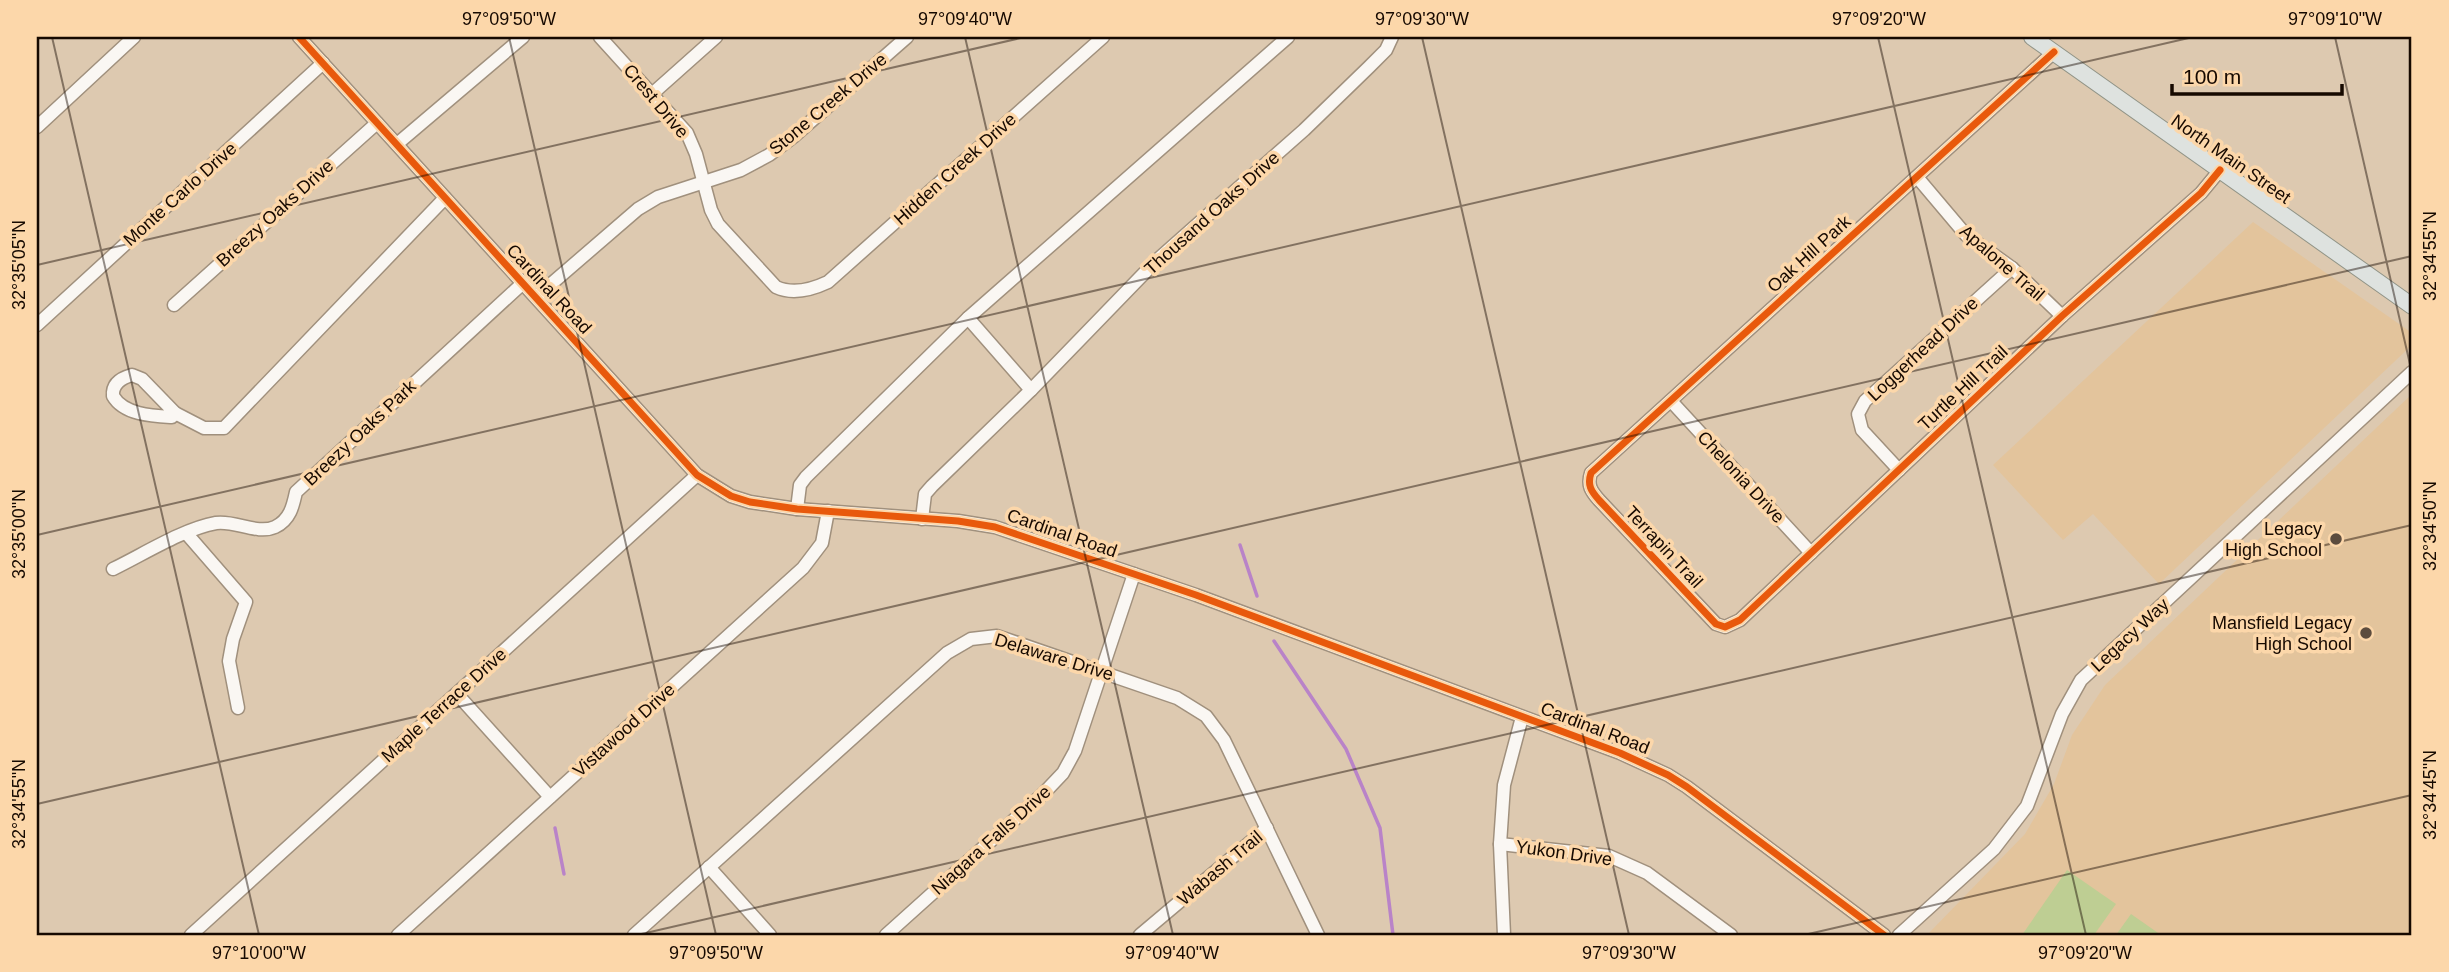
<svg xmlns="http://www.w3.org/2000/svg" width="2449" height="972" font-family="Helvetica,sans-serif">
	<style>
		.built { fill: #e3c49c }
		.green { fill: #bece93 }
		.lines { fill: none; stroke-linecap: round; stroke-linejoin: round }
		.stream { stroke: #b983c8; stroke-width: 3.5 }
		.minor-casing { stroke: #a0907d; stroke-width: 15 }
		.major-casing { stroke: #919487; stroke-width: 18 }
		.minor { stroke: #faf7f3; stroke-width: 12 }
		.major { stroke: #dee2df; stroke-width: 16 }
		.cycleway-casing { stroke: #fcd7aa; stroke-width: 11 }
		.cycleway { stroke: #e8590c; stroke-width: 7 }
		.ticks { fill: none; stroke: #160900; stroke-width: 2; stroke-opacity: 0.45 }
		.poi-dot { fill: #5c4c3e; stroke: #fcd7aa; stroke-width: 2.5 }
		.labels { text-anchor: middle; stroke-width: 7; stroke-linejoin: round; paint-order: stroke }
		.street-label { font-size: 18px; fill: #160900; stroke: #fcd7aa }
		.poi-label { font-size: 18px; fill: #160900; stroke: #fcd7aa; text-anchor: end }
		.neatline { fill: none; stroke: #160900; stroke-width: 2.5 }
		.ticks-label { font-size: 18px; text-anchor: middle; fill: #160900 }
	</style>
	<rect width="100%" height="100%" fill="#ddc9b0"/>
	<!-- built -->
	<g class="built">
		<path d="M2253,222L2412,333V345L2159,584L2093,514L2063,540L1993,465Z"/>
		<path d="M2412,394V935H1927L2025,834L2054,784L2072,735L2105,685Z"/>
	</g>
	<!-- green -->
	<g class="green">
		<path d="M2067,870L2116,904L2094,935H2022Z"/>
		<path d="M2131,914L2161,935H2116Z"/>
	</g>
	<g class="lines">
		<!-- stream -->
		<g class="stream">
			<path d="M1240,545L1257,596"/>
			<path d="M1274,641L1346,749L1380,828L1393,935"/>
			<path d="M555,828L564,874"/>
		</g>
		<defs>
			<g id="minor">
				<path d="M299,37L697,475L731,496L750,502L797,509L958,521L995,527L1196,595L1620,753L1668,775L1687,787L1884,935"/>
				<path d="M600,37L687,133L696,154L711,210L718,224L776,287C793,295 811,290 828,282L1103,37"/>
				<path d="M2054,52L1591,473C1587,485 1591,491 1599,500L1716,624L1725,627L1740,620L2062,316L2201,193L2220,170"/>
				<path d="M652,94L716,37"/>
				<path d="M37,127L134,37"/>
				<path d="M397,144L523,37"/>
				<path d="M1917,177L1966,235L2012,268L2062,316"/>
				<path d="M536,297L638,209L658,197L741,170L769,155L793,137L907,37"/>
				<path d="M174,305L377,123"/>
				<path d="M968,318L1031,390"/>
				<path d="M37,325L323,63"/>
				<path d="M132,375L142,379L175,413L172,417C153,416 124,415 113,396C112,384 121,378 132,375Z"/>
				<path d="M1671,401L1811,553"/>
				<path d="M175,413L204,428H224L445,198"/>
				<path d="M1899,470L1862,430L1858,414L1865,401L2012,268"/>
				<path d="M797,509L800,485L806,477L968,318L1288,37"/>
				<path d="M922,519L925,494L932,486L1031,390L1156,261L1304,130L1369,67L1386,50L1392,37"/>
				<path d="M187,534L246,602L233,639L229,661L238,708"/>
				<path d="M113,569C144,554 183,529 216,523C235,520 257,535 275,527C290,520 293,506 296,492L523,283"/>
				<path d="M457,694L550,797"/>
				<path d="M1500,844L1609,856L1647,873L1731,935"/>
				<path d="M709,867L770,935"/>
				<path d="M191,935L697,475"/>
				<path d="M398,935L803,568L822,543L828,511"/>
				<path d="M634,935L947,653L971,639L997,636L1177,698L1206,716L1224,740L1318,935"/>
				<path d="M886,935L1044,793L1063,773L1075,751L1134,574"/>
				<path d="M1140,935L1267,828"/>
				<path d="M1504,935L1500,844L1504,785L1522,717"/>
				<path d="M1899,935L1994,849L2027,806L2062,714L2081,680L2412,372"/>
			</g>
			<path id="major" d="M2032,37L2412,306"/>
		</defs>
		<!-- minor casing -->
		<use href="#minor" class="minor-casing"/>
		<!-- major casing -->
		<use href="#major" class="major-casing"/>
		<!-- minor -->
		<use href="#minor" class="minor"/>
		<!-- major -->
		<use href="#major" class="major"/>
		<defs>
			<g id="cycleway">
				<path d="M299,37L697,475L731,496L750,502L797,509L958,521L995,527L1196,595L1620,753L1668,775L1687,787L1884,935"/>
				<path d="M2054,52L1591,473C1587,485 1591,491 1599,500L1716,624L1725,627L1740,620L2062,316L2201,193L2220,170"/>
			</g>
		</defs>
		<!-- cycleway casing -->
		<use href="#cycleway" class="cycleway-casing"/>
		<!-- cycleway -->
		<use href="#cycleway" class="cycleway"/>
	</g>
	<!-- ticks -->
	<path class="ticks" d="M52,37L259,935M509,37L716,935M965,37L1173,935M1422,37L1629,935M1878,37L2086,935M2335,37L2412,373M37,265L1025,37M37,535L2193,37M37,804L2412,256M637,935L2412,525M1804,935L2412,795"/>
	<!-- markers -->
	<g class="poi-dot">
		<circle cx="2336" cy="539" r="7"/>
		<circle cx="2366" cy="633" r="7"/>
	</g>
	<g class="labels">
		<!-- street labels -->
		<g class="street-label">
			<text transform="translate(656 101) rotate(50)" y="6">Crest Drive</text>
			<text transform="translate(828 104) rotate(-40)" y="6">Stone Creek Drive</text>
			<text transform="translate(2231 159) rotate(35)" y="6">North Main Street</text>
			<text transform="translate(955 169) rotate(-42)" y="6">Hidden Creek Drive</text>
			<text transform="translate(180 194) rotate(-42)" y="6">Monte Carlo Drive</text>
			<text transform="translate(275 213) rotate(-42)" y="6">Breezy Oaks Drive</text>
			<text transform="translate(1212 213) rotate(-42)" y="6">Thousand Oaks Drive</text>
			<text transform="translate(1809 254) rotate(-42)" y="6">Oak Hill Park</text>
			<text transform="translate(2002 263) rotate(41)" y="6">Apalone Trail</text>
			<text transform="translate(549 289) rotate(47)" y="6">Cardinal Road</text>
			<text transform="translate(1923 349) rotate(-43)" y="6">Loggerhead Drive</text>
			<text transform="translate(1963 388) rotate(-43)" y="6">Turtle Hill Trail</text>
			<text transform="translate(360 433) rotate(-43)" y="6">Breezy Oaks Park</text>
			<text transform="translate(1741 477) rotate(47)" y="6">Chelonia Drive</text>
			<text transform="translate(1062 533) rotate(19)" y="6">Cardinal Road</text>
			<text transform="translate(1664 547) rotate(47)" y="6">Terrapin Trail</text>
			<text transform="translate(2130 635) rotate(-43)" y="6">Legacy Way</text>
			<text transform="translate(1054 657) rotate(17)" y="6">Delaware Drive</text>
			<text transform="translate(444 705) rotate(-42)" y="6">Maple Terrace Drive</text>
			<text transform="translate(1595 728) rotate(21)" y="6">Cardinal Road</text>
			<text transform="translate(624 730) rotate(-42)" y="6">Vistawood Drive</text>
			<text transform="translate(991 840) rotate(-42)" y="6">Niagara Falls Drive</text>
			<text transform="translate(1564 853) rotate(8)" y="6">Yukon Drive</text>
			<text transform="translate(1220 868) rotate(-40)" y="6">Wabash Trail</text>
		</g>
		<!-- poi labels -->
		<g class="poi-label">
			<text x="2322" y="535">Legacy<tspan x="2322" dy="21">High School</tspan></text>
			<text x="2352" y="629">Mansfield Legacy<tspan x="2352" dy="21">High School</tspan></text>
		</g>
	</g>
	<!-- border -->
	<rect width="2449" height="972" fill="none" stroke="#fcd7aa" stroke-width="77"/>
	<!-- scale -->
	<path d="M2172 84v10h170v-10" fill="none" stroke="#160900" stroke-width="3.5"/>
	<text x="2183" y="84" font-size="21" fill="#160900" stroke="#fcd7aa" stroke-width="5" paint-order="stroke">100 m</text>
	<rect x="38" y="38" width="2372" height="896" class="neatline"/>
	<g class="ticks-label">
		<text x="509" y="25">97°09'50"W</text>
		<text x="965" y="25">97°09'40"W</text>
		<text x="1422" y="25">97°09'30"W</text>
		<text x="1879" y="25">97°09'20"W</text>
		<text x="2335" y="25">97°09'10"W</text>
		<text transform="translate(2430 256) rotate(-90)" y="6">32°34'55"N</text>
		<text transform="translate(19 265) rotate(-90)" y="6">32°35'05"N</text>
		<text transform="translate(2430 526) rotate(-90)" y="6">32°34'50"N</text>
		<text transform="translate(19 534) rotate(-90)" y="6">32°35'00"N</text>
		<text transform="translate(2430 795) rotate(-90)" y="6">32°34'45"N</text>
		<text transform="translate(19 804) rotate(-90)" y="6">32°34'55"N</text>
		<text x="259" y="959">97°10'00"W</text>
		<text x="716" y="959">97°09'50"W</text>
		<text x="1172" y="959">97°09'40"W</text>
		<text x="1629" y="959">97°09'30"W</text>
		<text x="2085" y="959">97°09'20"W</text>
	</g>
</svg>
